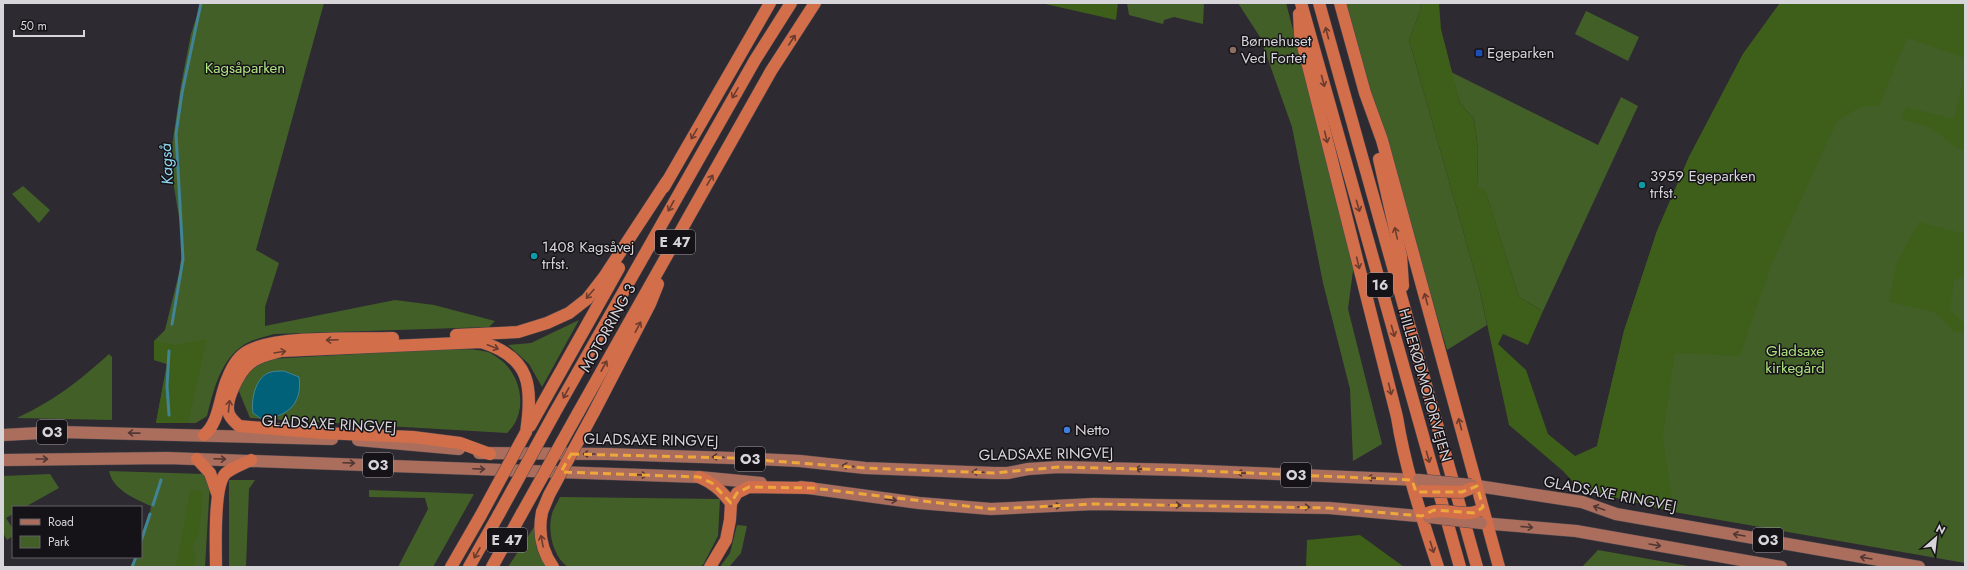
<svg xmlns="http://www.w3.org/2000/svg" width="1968" height="570" font-family="Jost,sans-serif">
	<style>
		.green { fill: #435f28 }
		.forest { fill: #3d5f19 }
		.water { fill: #006179; stroke: #408496 }
		.lines { fill: none; stroke-linecap: round; stroke-linejoin: round }
		.stream { stroke: #408496; stroke-width: 3 }
		.primary-casing { stroke: #4c484f; stroke-width: 13 }
		.highway-casing { stroke: #4c484f; stroke-width: 13 }
		.primary { stroke: #ac6e5c; stroke-width: 12 }
		.highway { stroke: #d36e4a; stroke-width: 12 }
		.primary-bridge-casing { stroke: #4c484f; stroke-width: 13; stroke-linecap: butt }
		.highway-bridge-casing { stroke: #4c484f; stroke-width: 13; stroke-linecap: butt }
		.primary-bridge { stroke: #ac6e5c; stroke-width: 12 }
		.highway-bridge { stroke: #d36e4a; stroke-width: 12 }
		.oneway { stroke: #6a3c2e }
		.oneway2 { stroke: #513733 }
		.marked { fill: none; stroke: #eea73c; stroke-width: 3; stroke-dasharray: 8 5; stroke-linejoin: round }
		.education-dot { fill: #8d6e63; stroke: #151317; stroke-width: 1.5 }
		.transit-dot { fill: #1a4fb4; stroke: #151317; stroke-width: 1.5 }
		.culture-dot { fill: #0f9aa8; stroke: #151317; stroke-width: 1.5 }
		.shop-dot { fill: #3f7fe0; stroke: #151317; stroke-width: 1.5 }
		.labels { text-anchor: middle; stroke-width: 3; stroke-linejoin: round; paint-order: stroke }
		.shield { fill: #151317; stroke: #9d9aa0; stroke-width: 1 }
		.shield-label { font-size: 14px; font-weight: bold; fill: #d7d4da }
		.poi-label { font-size: 15px; fill: #d7d4da; stroke: #151317; text-anchor: start }
		.park-label { font-size: 15px; fill: #afe282; stroke: #151317 }
		.street-label { font-size: 15px; fill: #d7d4da; stroke: #151317 }
		.water-label { font-size: 16px; font-style: italic; fill: #90d9f3; stroke: #151317 }
	</style>
	<rect width="100%" height="100%" fill="#2e2a31"/>
	<!-- green -->
	<g class="green">
		<path d="M201,3H324L256,250L279,263L265,307V326L395,300L434,305L495,321L489,327L274,334C265,337 253,339 245,344C220,360 214,389 207,416L196,423H156L167,364L154,360V341L165,330L180,269L183,241L174,187L172,146L181,85L191,34Z"/>
		<path d="M1127,3H1204L1203,24L1174,17L1164,20L1163,24L1129,15Z"/>
		<path d="M1238,3H1286L1354,263L1348,309L1382,444L1353,461L1350,389L1323,283L1292,127L1260,37Z"/>
		<path d="M1346,3H1420L1421,9L1409,40L1479,287L1487,325L1447,350L1360,56Z"/>
		<path d="M1780,3H1965V563L1674,512L1597,493V446L1602,423L1624,331L1657,231L1689,157L1743,54Z"/>
		<path d="M1586,11L1639,37L1628,61L1575,34Z"/>
		<path d="M1451,72L1598,145L1621,97L1638,106L1543,311L1519,297L1485,190L1477,188L1478,149L1474,119L1460,103Z"/>
		<path d="M23,186L50,210L39,223L12,194Z"/>
		<path d="M579,320L542,387L529,364L508,345L531,343Z"/>
		<path d="M441,349C456,350 473,348 488,352C491,353 495,356 498,358C522,374 529,413 507,433L250,418L238,389L253,368L270,359Z"/>
		<path d="M109,354L112,357V420L17,418C55,400 78,382 109,354Z"/>
		<path d="M109,471L203,474L210,483L205,567H132L135,557H141V541L149,519L151,506C135,499 113,490 109,471Z"/>
		<path d="M50,474L59,488L25,507H13V514L6,518L13,529V536L7,540L3,533V476Z"/>
		<path d="M229,480H255L249,489L246,567H229Z"/>
		<path d="M369,490L474,494L433,567H398L428,509L425,498L369,497Z"/>
		<path d="M560,497L720,499L718,536L703,565L699,567H568C553,557 547,531 552,514C553,509 558,502 560,497Z"/>
		<path d="M737,525L747,526L741,553L729,567H720L730,553Z"/>
		<path d="M534,527L537,550L546,567H508Z"/>
		<path d="M1598,550L1694,567H1582Z"/>
	</g>
	<!-- forest -->
	<g class="forest">
		<path d="M1041,3H1118L1116,20Z"/>
		<path d="M1420,3H1439L1441,29L1460,103L1474,119L1478,149L1477,188L1485,189L1519,297L1543,311L1528,345L1503,334L1498,344L1526,370L1548,434L1575,456L1597,446L1624,331L1657,231L1689,157L1743,54L1780,3H1965V58L1907,38L1879,106L1860,107L1837,121L1772,263L1740,356L1675,353L1663,437L1674,512L1597,493L1575,484L1563,471L1509,425L1479,287L1409,40L1421,9Z"/>
		<path d="M1965,71V151L1954,146L1930,127L1901,119L1906,107L1954,119Z"/>
		<path d="M1919,222L1965,234V276L1954,280L1950,309L1964,323V331L1955,333L1941,318L1934,312L1889,302L1896,264Z"/>
		<path d="M207,339L188,423H156L167,364L154,360V341L176,345Z"/>
		<path d="M190,490L203,492L199,535L192,548L196,556L194,567H176Z"/>
		<path d="M1360,535L1404,567H1306L1307,540Z"/>
	</g>
	<!-- water -->
	<path class="water" d="M284,371L299,377C303,404 286,419 260,418L253,413C251,400 255,379 268,373C273,371 279,371 284,371Z"/>
	<g class="lines">
		<!-- stream -->
		<g class="stream">
			<path d="M172,324L183,259L176,134L182,93L201,3"/>
			<path d="M169,351L167,386L169,415"/>
			<path d="M153,505L161,480"/>
			<path d="M141,541L150,514"/>
			<path d="M132,567L136,557"/>
		</g>
		<defs>
			<g id="primary">
				<path d="M3,435L59,432L332,439"/>
				<path d="M358,440L459,449"/>
				<path d="M479,453L607,454L732,458L800,461L865,468L994,473H1008L1028,469L1059,467L1180,470L1419,480"/>
				<path d="M3,460L167,458L699,477L761,483"/>
				<path d="M1471,485L1582,502L1616,514L1919,567"/>
				<path d="M801,487L919,503L991,509L1094,504L1329,508L1429,517"/>
				<path d="M1481,523L1576,531L1781,567"/>
			</g>
			<g id="highway">
				<path d="M1301,3L1460,567"/>
				<path d="M1319,3L1477,567"/>
				<path d="M1340,3L1365,93L1382,140L1499,567"/>
				<path d="M1299,14L1300,34L1397,417C1405,468 1422,518 1438,567"/>
				<path d="M1379,159L1401,256L1403,286"/>
				<path d="M664,187L770,3"/>
				<path d="M456,335L518,332L547,323L569,313L587,299L604,277L667,181"/>
				<path d="M594,412L650,304L658,284"/>
				<path d="M578,413L771,71L815,3"/>
				<path d="M554,414L755,60L791,3"/>
				<path d="M530,426L619,268"/>
				<path d="M204,435C220,422 219,396 228,377C232,367 238,356 248,351C277,335 357,339 393,338"/>
				<path d="M490,454L460,443L413,437L322,433L239,426C235,422 231,419 229,414C224,401 239,373 249,364C259,356 270,354 281,351L481,342C531,357 533,387 526,432"/>
				<path d="M197,459L210,473L217,493"/>
				<path d="M699,477C713,483 721,490 731,503"/>
				<path d="M542,512C538,532 541,550 553,567"/>
				<path d="M216,567C216,548 213,485 226,473C232,468 243,464 251,460"/>
				<path d="M451,567L481,515"/>
				<path d="M469,567L499,514"/>
				<path d="M492,567L522,513"/>
				<path d="M710,567L726,540L730,520L731,503L737,493L749,487L812,488"/>
			</g>
		</defs>
		<!-- primary casing -->
		<use href="#primary" class="primary-casing"/>
		<!-- highway casing -->
		<use href="#highway" class="highway-casing"/>
		<!-- primary -->
		<use href="#primary" class="primary"/>
		<!-- highway -->
		<use href="#highway" class="highway"/>
		<defs>
			<g id="primary-bridge">
				<path d="M1419,480L1471,485"/>
				<path d="M1429,517L1481,523"/>
			</g>
			<g id="highway-bridge">
				<path d="M1422,491L1462,492L1472,488"/>
				<path d="M542,512L549,495L594,412"/>
				<path d="M522,513L578,413"/>
				<path d="M1428,513C1443,506 1462,518 1478,511"/>
				<path d="M499,514L554,414"/>
				<path d="M481,515L526,432"/>
			</g>
		</defs>
		<!-- primary-bridge casing -->
		<use href="#primary-bridge" class="primary-bridge-casing"/>
		<!-- highway-bridge casing -->
		<use href="#highway-bridge" class="highway-bridge-casing"/>
		<!-- primary-bridge -->
		<use href="#primary-bridge" class="primary-bridge"/>
		<!-- highway-bridge -->
		<use href="#highway-bridge" class="highway-bridge"/>
	</g>
	<!-- one-way arrows -->
	<defs><path id="oneway-shaft" d="M-6 0H5M1.5-3L5.5 0L1.5 3" fill="none" stroke-width="1.6" stroke-linecap="round" stroke-linejoin="round"/></defs>
	<g class="oneway">
		<use href="#oneway-shaft" transform="translate(1327 33) rotate(-105)"/>
		<use href="#oneway-shaft" transform="translate(792 40) rotate(-57)"/>
		<use href="#oneway-shaft" transform="translate(1323 81) rotate(75)"/>
		<use href="#oneway-shaft" transform="translate(735 93) rotate(120)"/>
		<use href="#oneway-shaft" transform="translate(694 134) rotate(120)"/>
		<use href="#oneway-shaft" transform="translate(1326 137) rotate(76)"/>
		<use href="#oneway-shaft" transform="translate(710 180) rotate(-60)"/>
		<use href="#oneway-shaft" transform="translate(671 206) rotate(119)"/>
		<use href="#oneway-shaft" transform="translate(1358 206) rotate(74)"/>
		<use href="#oneway-shaft" transform="translate(1396 233) rotate(-103)"/>
		<use href="#oneway-shaft" transform="translate(1358 263) rotate(76)"/>
		<use href="#oneway-shaft" transform="translate(590 294) rotate(130)"/>
		<use href="#oneway-shaft" transform="translate(1426 299) rotate(-105)"/>
		<use href="#oneway-shaft" transform="translate(638 327) rotate(-62)"/>
		<use href="#oneway-shaft" transform="translate(1393 331) rotate(74)"/>
		<use href="#oneway-shaft" transform="translate(332 340) rotate(178)"/>
		<use href="#oneway-shaft" transform="translate(493 347) rotate(21)"/>
		<use href="#oneway-shaft" transform="translate(280 352) rotate(-9)"/>
		<use href="#oneway-shaft" transform="translate(604 366) rotate(-61)"/>
		<use href="#oneway-shaft" transform="translate(1390 389) rotate(76)"/>
		<use href="#oneway-shaft" transform="translate(566 393) rotate(119)"/>
		<use href="#oneway-shaft" transform="translate(229 406) rotate(-84)"/>
		<use href="#oneway-shaft" transform="translate(1460 424) rotate(-105)"/>
		<use href="#oneway-shaft" transform="translate(1428 457) rotate(74)"/>
		<use href="#oneway-shaft" transform="translate(542 541) rotate(-101)"/>
		<use href="#oneway-shaft" transform="translate(1432 547) rotate(72)"/>
		<use href="#oneway-shaft" transform="translate(477 553) rotate(119)"/>
	</g>
	<g class="oneway2">
		<use href="#oneway-shaft" transform="translate(134 433) rotate(-179)"/>
		<use href="#oneway-shaft" transform="translate(589 454) rotate(-180)"/>
		<use href="#oneway-shaft" transform="translate(718 457) rotate(-178)"/>
		<use href="#oneway-shaft" transform="translate(42 459)"/>
		<use href="#oneway-shaft" transform="translate(220 459) rotate(2)"/>
		<use href="#oneway-shaft" transform="translate(349 463) rotate(2)"/>
		<use href="#oneway-shaft" transform="translate(848 466) rotate(-174)"/>
		<use href="#oneway-shaft" transform="translate(479 469) rotate(2)"/>
		<use href="#oneway-shaft" transform="translate(1141 469) rotate(-179)"/>
		<use href="#oneway-shaft" transform="translate(978 472) rotate(-178)"/>
		<use href="#oneway-shaft" transform="translate(1243 473) rotate(-178)"/>
		<use href="#oneway-shaft" transform="translate(641 475) rotate(2)"/>
		<use href="#oneway-shaft" transform="translate(1373 478) rotate(-177)"/>
		<use href="#oneway-shaft" transform="translate(891 500) rotate(7)"/>
		<use href="#oneway-shaft" transform="translate(1175 505) rotate(1)"/>
		<use href="#oneway-shaft" transform="translate(1055 506) rotate(-4)"/>
		<use href="#oneway-shaft" transform="translate(1304 507) rotate(1)"/>
		<use href="#oneway-shaft" transform="translate(1599 508) rotate(-161)"/>
		<use href="#oneway-shaft" transform="translate(1527 527) rotate(5)"/>
		<use href="#oneway-shaft" transform="translate(1739 535) rotate(-170)"/>
		<use href="#oneway-shaft" transform="translate(1655 545) rotate(10)"/>
		<use href="#oneway-shaft" transform="translate(1866 558) rotate(-170)"/>
	</g>
	<!-- marked area -->
	<path class="marked" d="M571,454L732,458L865,468L994,473L1059,467L1180,470L1412,480L1416,492H1462L1477,486L1483,507L1475,513L1434,510L1422,516L1329,508L1094,504L991,509L812,488L749,487L737,493L731,503L712,483L699,477L561,472Z"/>
	<!-- markers -->
	<circle class="education-dot" cx="1233" cy="50" r="4"/>
	<rect class="transit-dot" x="1475" y="49" width="8" height="8" rx="2"/>
	<g class="culture-dot">
		<circle cx="1642" cy="185" r="4"/>
		<circle cx="534" cy="256" r="4"/>
	</g>
	<circle class="shop-dot" cx="1067" cy="430" r="4"/>
	<g class="labels">
		<!-- shield labels -->
		<g class="shield">
			<rect x="655" y="230" width="40" height="24" rx="3"/>
			<rect x="1367" y="273" width="26" height="24" rx="3"/>
			<rect x="37" y="420" width="30" height="24" rx="3"/>
			<rect x="735" y="447" width="30" height="24" rx="3"/>
			<rect x="363" y="453" width="30" height="24" rx="3"/>
			<rect x="1281" y="463" width="30" height="24" rx="3"/>
			<rect x="487" y="528" width="40" height="24" rx="3"/>
			<rect x="1753" y="528" width="30" height="24" rx="3"/>
		</g>
		<g class="shield-label">
			<text x="675" y="247">E 47</text>
			<text x="1380" y="290">16</text>
			<text x="52" y="437">O3</text>
			<text x="750" y="464">O3</text>
			<text x="378" y="470">O3</text>
			<text x="1296" y="480">O3</text>
			<text x="507" y="545">E 47</text>
			<text x="1768" y="545">O3</text>
		</g>
		<!-- poi labels -->
		<g class="poi-label">
			<text x="1241" y="46">Børnehuset<tspan x="1241" dy="17">Ved Fortet</tspan></text>
			<text x="1487" y="58">Egeparken</text>
			<text x="1650" y="181">3959 Egeparken<tspan x="1650" dy="17">trfst.</tspan></text>
			<text x="542" y="252">1408 Kagsåvej<tspan x="542" dy="17">trfst.</tspan></text>
			<text x="1075" y="435">Netto</text>
		</g>
		<!-- park labels -->
		<g class="park-label">
			<text x="245" y="73">Kagsåparken</text>
			<text x="1795" y="356">Gladsaxe<tspan x="1795" dy="17">kirkegård</tspan></text>
		</g>
		<!-- street labels -->
		<g class="street-label">
			<text transform="translate(608 328) rotate(-61)" y="5">MOTORRING 3</text>
			<text transform="translate(1425 385) rotate(74)" y="5">HILLERØDMOTORVEJEN</text>
			<text transform="translate(329 424) rotate(3)" y="5">GLADSAXE RINGVEJ</text>
			<text transform="translate(651 440) rotate(1)" y="5">GLADSAXE RINGVEJ</text>
			<text transform="translate(1046 454) rotate(-1)" y="5">GLADSAXE RINGVEJ</text>
			<text transform="translate(1610 494) rotate(11)" y="5">GLADSAXE RINGVEJ</text>
		</g>
		<!-- water labels -->
		<g class="water-label">
			<text transform="translate(166 164) rotate(-93)" y="6">Kagså</text>
		</g>
	</g>
	<!-- border -->
	<rect width="1968" height="570" fill="none" stroke="#d7d4da" stroke-width="8"/>
	<!-- legend -->
	<rect x="12" y="506" width="130" height="52" fill="#151317" stroke="#636065"/>
	<rect x="20" y="519" width="20" height="6" fill="#ac6e5c" stroke="#636065"/>
	<text x="48" y="526" font-size="12" fill="#d7d4da">Road</text>
	<rect x="20" y="536" width="20" height="12" fill="#435f28" stroke="#636065"/>
	<text x="48" y="546" font-size="12" fill="#d7d4da">Park</text>
	<!-- north arrow -->
	<g transform="translate(1936 538) rotate(28)" stroke="#151317" stroke-width="3" paint-order="stroke">
	<path d="M0-3L7 15L0 10L-7 15Z" fill="#d7d4da"/>
	<text y="-6" font-size="11" font-weight="bold" text-anchor="middle" fill="#d7d4da">N</text>
	</g>
	<!-- scale -->
	<path d="M14 30v6h70v-6" fill="none" stroke="#d7d4da" stroke-width="2"/>
	<text x="20" y="30" font-size="12" fill="#d7d4da" stroke="#151317" stroke-width="3" paint-order="stroke">50 m</text>
</svg>
